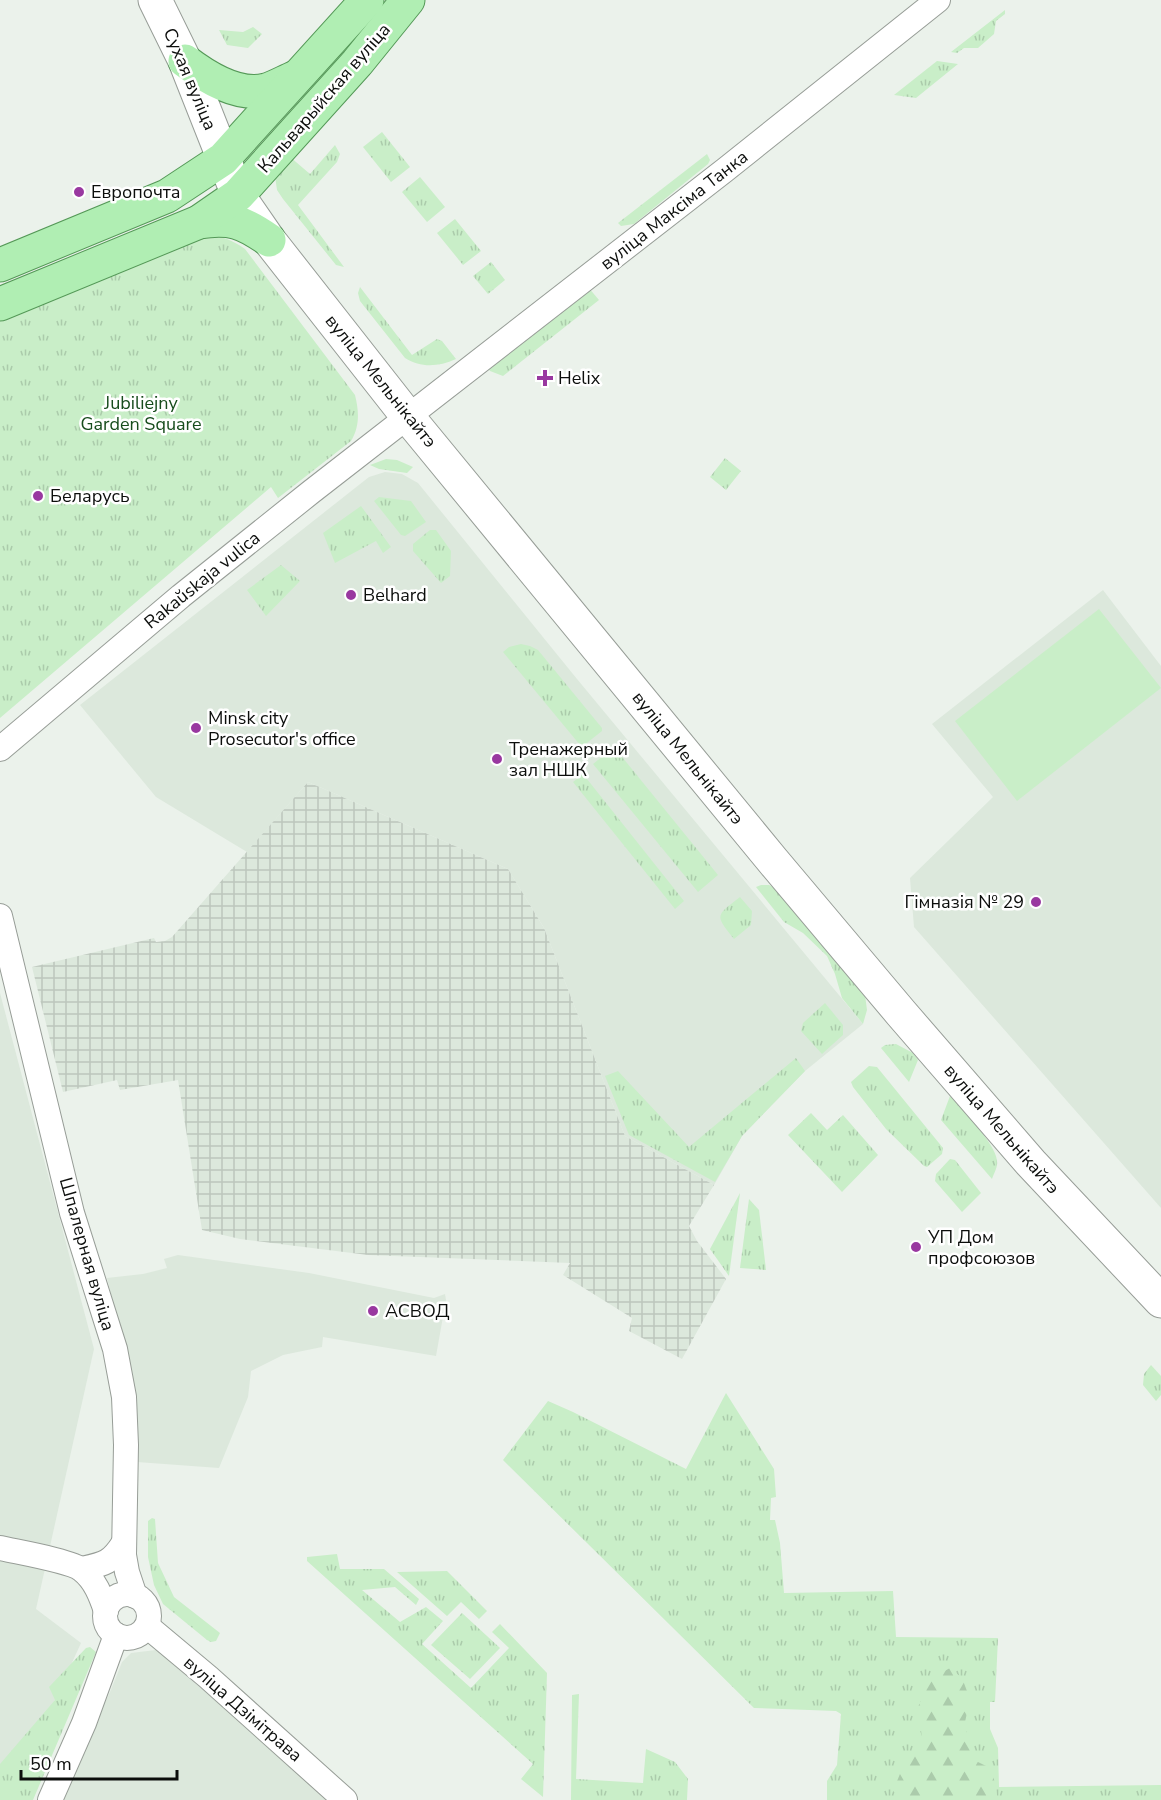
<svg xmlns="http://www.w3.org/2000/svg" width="1161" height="1800" font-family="'Nunito Sans',sans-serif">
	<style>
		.built { fill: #dce8dc }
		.industrial { fill: url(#industrial-grid) }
		.grass { fill: url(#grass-tufts) }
		.forest { fill: url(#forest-firs) }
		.pitch { fill: #c9eec8 }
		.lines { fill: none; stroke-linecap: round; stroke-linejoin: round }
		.minor-casing { stroke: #979d97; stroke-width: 26 }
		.secondary-casing { stroke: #979d97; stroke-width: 35 }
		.primary-casing { stroke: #549857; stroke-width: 35 }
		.minor { stroke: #fff; stroke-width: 24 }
		.secondary { stroke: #fff; stroke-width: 33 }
		.primary { stroke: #b0eeb3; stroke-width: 33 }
		.poi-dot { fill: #9938a0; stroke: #fff; stroke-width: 2 }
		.labels { text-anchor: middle; stroke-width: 5; stroke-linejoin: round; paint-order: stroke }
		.street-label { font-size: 18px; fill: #0c0e0c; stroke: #fff }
		.poi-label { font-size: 18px; fill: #0c0e0c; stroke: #fff; text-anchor: start }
		.park-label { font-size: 18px; fill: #174c1c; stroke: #fff }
	</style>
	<defs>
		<pattern id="industrial-grid" width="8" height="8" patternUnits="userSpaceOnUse" patternTransform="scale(1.5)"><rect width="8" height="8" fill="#dce8dc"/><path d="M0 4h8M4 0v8" fill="none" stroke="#bcc6bc"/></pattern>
		<pattern id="grass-tufts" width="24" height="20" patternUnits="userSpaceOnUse" patternTransform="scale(1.5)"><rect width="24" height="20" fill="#c9eec8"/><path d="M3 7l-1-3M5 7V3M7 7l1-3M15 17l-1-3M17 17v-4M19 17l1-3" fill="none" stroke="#abcbab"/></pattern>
		<pattern id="forest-firs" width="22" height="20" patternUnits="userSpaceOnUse" patternTransform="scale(1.5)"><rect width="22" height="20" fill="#c9eec8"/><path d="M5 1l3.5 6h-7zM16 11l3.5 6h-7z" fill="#abcbab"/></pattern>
	</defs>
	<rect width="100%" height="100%" fill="#ebf2eb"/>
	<!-- built -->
	<g class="built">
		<path d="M385,472L402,474L418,483L577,679L863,1024L805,1071L742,1136L714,1185L625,1136L544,928L508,869L308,782L247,852L156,797L80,705L369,477Z"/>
		<path d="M1103,590L1161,666V1208L914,927L910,878L993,797L932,724Z"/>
		<path d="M0,993L94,1349L36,1609L81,1643L9,1800H0Z"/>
		<path d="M178,1255L309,1273L434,1298L445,1294L446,1300L436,1356L323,1337L322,1347L283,1355L251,1371L248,1397L219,1468L137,1462L135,1394L107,1278L143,1274L167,1268L164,1259Z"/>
		<path d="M156,1650L332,1800H57L110,1692L122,1662L131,1653Z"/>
	</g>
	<!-- industrial -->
	<path class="industrial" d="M308,782L508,869L544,928L625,1136L714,1185L689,1226L697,1241L726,1279L682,1359L629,1331L632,1318L563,1275L570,1263L368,1255L240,1239L202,1230L178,1080L120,1090L117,1080L63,1092L32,967L154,938L156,942L165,941L172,937Z"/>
	<!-- grass -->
	<g class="grass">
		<path d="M1005,10V14L996,21L994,34L978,48H964L957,53L951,52Z"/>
		<path d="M253,27L262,34L248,48L227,45L219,30L243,32Z"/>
		<path d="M937,61L958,64L916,98L894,95Z"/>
		<path d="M382,132L410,167L391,182L363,147Z"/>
		<path d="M335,145L340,154L337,162L298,205L344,267L336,265L283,199L277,190L275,176L289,156L310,174Z"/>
		<path d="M707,154L710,160L708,164L634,224L621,226L618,223Z"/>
		<path d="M420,177L445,207L427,222L402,192Z"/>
		<path d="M455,219L481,251L463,265L437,233Z"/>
		<path d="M206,235C223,236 232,240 245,249L355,395C359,411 360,426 351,441L278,498L271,487L0,718V319Z"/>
		<path d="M491,262L505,280L488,294L473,276Z"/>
		<path d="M360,287L412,355L437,339L442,341L456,359C438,367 421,368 405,358L360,301L358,293Z"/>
		<path d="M588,287L599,300L503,376L490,371L486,366Z"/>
		<path d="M725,458L741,471L726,490L710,477Z"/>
		<path d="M386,459L397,460L413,467L407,473L379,469L370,465Z"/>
		<path d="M379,497L411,501L426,522L405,536L401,535L374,501Z"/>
		<path d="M361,506L391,547L383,553L376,541L335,563L323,533Z"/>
		<path d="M430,530H436L451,551L450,576L441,583L413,551V544Z"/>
		<path d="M281,565L300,581L266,616L247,590Z"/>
		<path d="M521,644L530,646L538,650L602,728V731L583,746L580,745L503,652L509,647Z"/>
		<path d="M614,747L718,875L698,892L593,764Z"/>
		<path d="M583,774L684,901L675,909L573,782Z"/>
		<path d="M761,885H769L777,889L865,995L867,1010L863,1024L842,998L835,974L827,956L803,933L784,922L756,887Z"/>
		<path d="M740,897L752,911L751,925L734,939C714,914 716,916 740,897Z"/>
		<path d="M825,1003L843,1025V1035L822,1054L801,1031L803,1023Z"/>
		<path d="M896,1044L913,1053L918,1060L909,1082L881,1048L885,1045Z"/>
		<path d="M796,1058L805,1071L742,1136L715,1182L629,1135L605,1076L618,1071L689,1147Z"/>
		<path d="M869,1066L877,1067L943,1148L942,1154L927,1167L924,1166L886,1129L853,1087L851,1082Z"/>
		<path d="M950,1096C962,1109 996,1144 997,1161C998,1167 994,1173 992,1179L941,1120Z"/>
		<path d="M811,1113L827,1130L843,1115L878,1155L842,1192L788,1135Z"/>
		<path d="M950,1159L955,1160L981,1193L962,1212L935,1181L936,1174Z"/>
		<path d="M740,1193L729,1276L710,1249Z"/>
		<path d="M749,1199L759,1210L766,1270L740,1268Z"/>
		<path d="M1151,1365L1161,1376V1395L1156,1401L1143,1385L1144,1374Z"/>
		<path d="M726,1393L774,1469L776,1497L771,1498L770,1520H775L780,1543L784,1593L893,1591L896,1637L998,1638L995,1702H990V1729L998,1748L999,1787L1161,1785V1800H827V1781L837,1765L841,1714L836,1711L754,1708L503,1460L548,1401L573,1412L686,1469Z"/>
		<path d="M152,1518L155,1519L158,1563L174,1597L220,1633L216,1641L211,1642L207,1640L163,1604L154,1585L148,1557V1521Z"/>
		<path d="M337,1554L340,1569H384L419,1599L416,1605L395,1587L362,1590L400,1622L426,1607L443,1621L422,1644L471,1688L509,1648L492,1632L500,1624L547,1673L543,1797L521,1779L533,1764L307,1561V1557Z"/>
		<path d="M447,1571L487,1611L479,1619L461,1602L447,1616L397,1572Z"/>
		<path d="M462,1613L500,1648L470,1679L431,1645Z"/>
		<path d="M90,1647L96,1652L33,1800H0V1764L55,1700L49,1687L86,1648Z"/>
		<path d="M579,1694L576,1779L643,1783L646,1749L675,1762L688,1779L687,1800H571L572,1695Z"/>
	</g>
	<!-- forest -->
	<path class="forest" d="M950,1668L962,1678L970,1699L965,1722L968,1740L976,1761L992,1769L998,1800H904L893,1791L902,1769L923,1746L918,1707L930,1679Z"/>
	<!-- pitch -->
	<path class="pitch" d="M1099,609L1161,688L1017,801L955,721Z"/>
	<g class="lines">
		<defs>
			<g id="minor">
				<path d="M0,749L181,596L311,492L725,170L938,0"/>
				<path d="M0,916L72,1213L115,1349L124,1397L126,1445L124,1555L127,1572L135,1596"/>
				<path d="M0,1548C17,1552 71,1561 82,1570C95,1580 101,1596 106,1611"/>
				<path d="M82,1569C104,1564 111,1563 123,1544"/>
				<circle cx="127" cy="1616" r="22"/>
				<path d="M147,1626L208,1677L345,1800"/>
				<path d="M50,1800L84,1723L116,1635"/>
			</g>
			<path id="secondary" d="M155,0L185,61L238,195L269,240L408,417L773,861L901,1013L1031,1163L1161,1301"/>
			<g id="primary">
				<path d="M185,61C206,77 238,97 266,90C276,87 286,81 296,77"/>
				<path d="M199,222C231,217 243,222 269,240"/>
				<path d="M0,265L167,196L223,159L367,0"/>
				<path d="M0,304L199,222L238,195L357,63L408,0"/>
			</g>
		</defs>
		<!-- minor casing -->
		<use href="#minor" class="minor-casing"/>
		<!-- secondary casing -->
		<use href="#secondary" class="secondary-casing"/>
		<!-- primary casing -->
		<use href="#primary" class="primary-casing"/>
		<!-- minor -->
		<use href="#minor" class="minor"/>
		<!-- secondary -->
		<use href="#secondary" class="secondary"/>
		<!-- primary -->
		<use href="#primary" class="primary"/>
	</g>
	<!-- markers -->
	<g class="poi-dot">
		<circle cx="79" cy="192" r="6"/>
		<path d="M542 369h6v6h6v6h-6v6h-6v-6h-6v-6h6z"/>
		<circle cx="38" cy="496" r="6"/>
		<circle cx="351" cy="595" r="6"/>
		<circle cx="196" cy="728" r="6"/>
		<circle cx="497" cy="759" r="6"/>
		<circle cx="1036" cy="902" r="6"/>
		<circle cx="916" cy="1247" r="6"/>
		<circle cx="373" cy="1311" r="6"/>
	</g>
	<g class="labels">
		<!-- street labels -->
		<g class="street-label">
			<text transform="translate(190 79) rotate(67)" y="6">Сухая вуліца</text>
			<text transform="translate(324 98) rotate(-49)" y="6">Кальварыйская вуліца</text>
			<text transform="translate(674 210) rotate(-38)" y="6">вуліца Максіма Танка</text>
			<text transform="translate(381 381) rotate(51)" y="6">вуліца Мельнікайтэ</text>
			<text transform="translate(202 580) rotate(-39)" y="6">Rakaŭskaja vulica</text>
			<text transform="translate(688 758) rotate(51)" y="6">вуліца Мельнікайтэ</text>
			<text transform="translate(1002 1129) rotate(49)" y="6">вуліца Мельнікайтэ</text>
			<text transform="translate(87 1254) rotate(74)" y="6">Шпалерная вуліца</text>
			<text transform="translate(243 1709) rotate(41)" y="6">вуліца Дзімітрава</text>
		</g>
		<!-- poi labels -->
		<g class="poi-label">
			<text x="91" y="198">Европочта</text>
			<text x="558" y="384">Helix</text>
			<text x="50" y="502">Беларусь</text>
			<text x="363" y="601">Belhard</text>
			<text x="208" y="724">Minsk city<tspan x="208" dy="21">Prosecutor's office</tspan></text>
			<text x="509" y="755">Тренажерный<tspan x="509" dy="21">зал НШК</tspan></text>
			<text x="1024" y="908" text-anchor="end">Гімназія № 29</text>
			<text x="928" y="1243">УП Дом<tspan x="928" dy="21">профсоюзов</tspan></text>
			<text x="385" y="1317">АСВОД</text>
		</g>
		<!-- park labels -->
		<g class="park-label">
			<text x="141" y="409">Jubiliejny<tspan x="141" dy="21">Garden Square</tspan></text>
		</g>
	</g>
	<!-- scale -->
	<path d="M21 1770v9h156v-9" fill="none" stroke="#0c0e0c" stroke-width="3"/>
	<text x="30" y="1770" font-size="18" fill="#0c0e0c" stroke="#ffffff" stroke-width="4.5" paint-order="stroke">50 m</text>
</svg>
